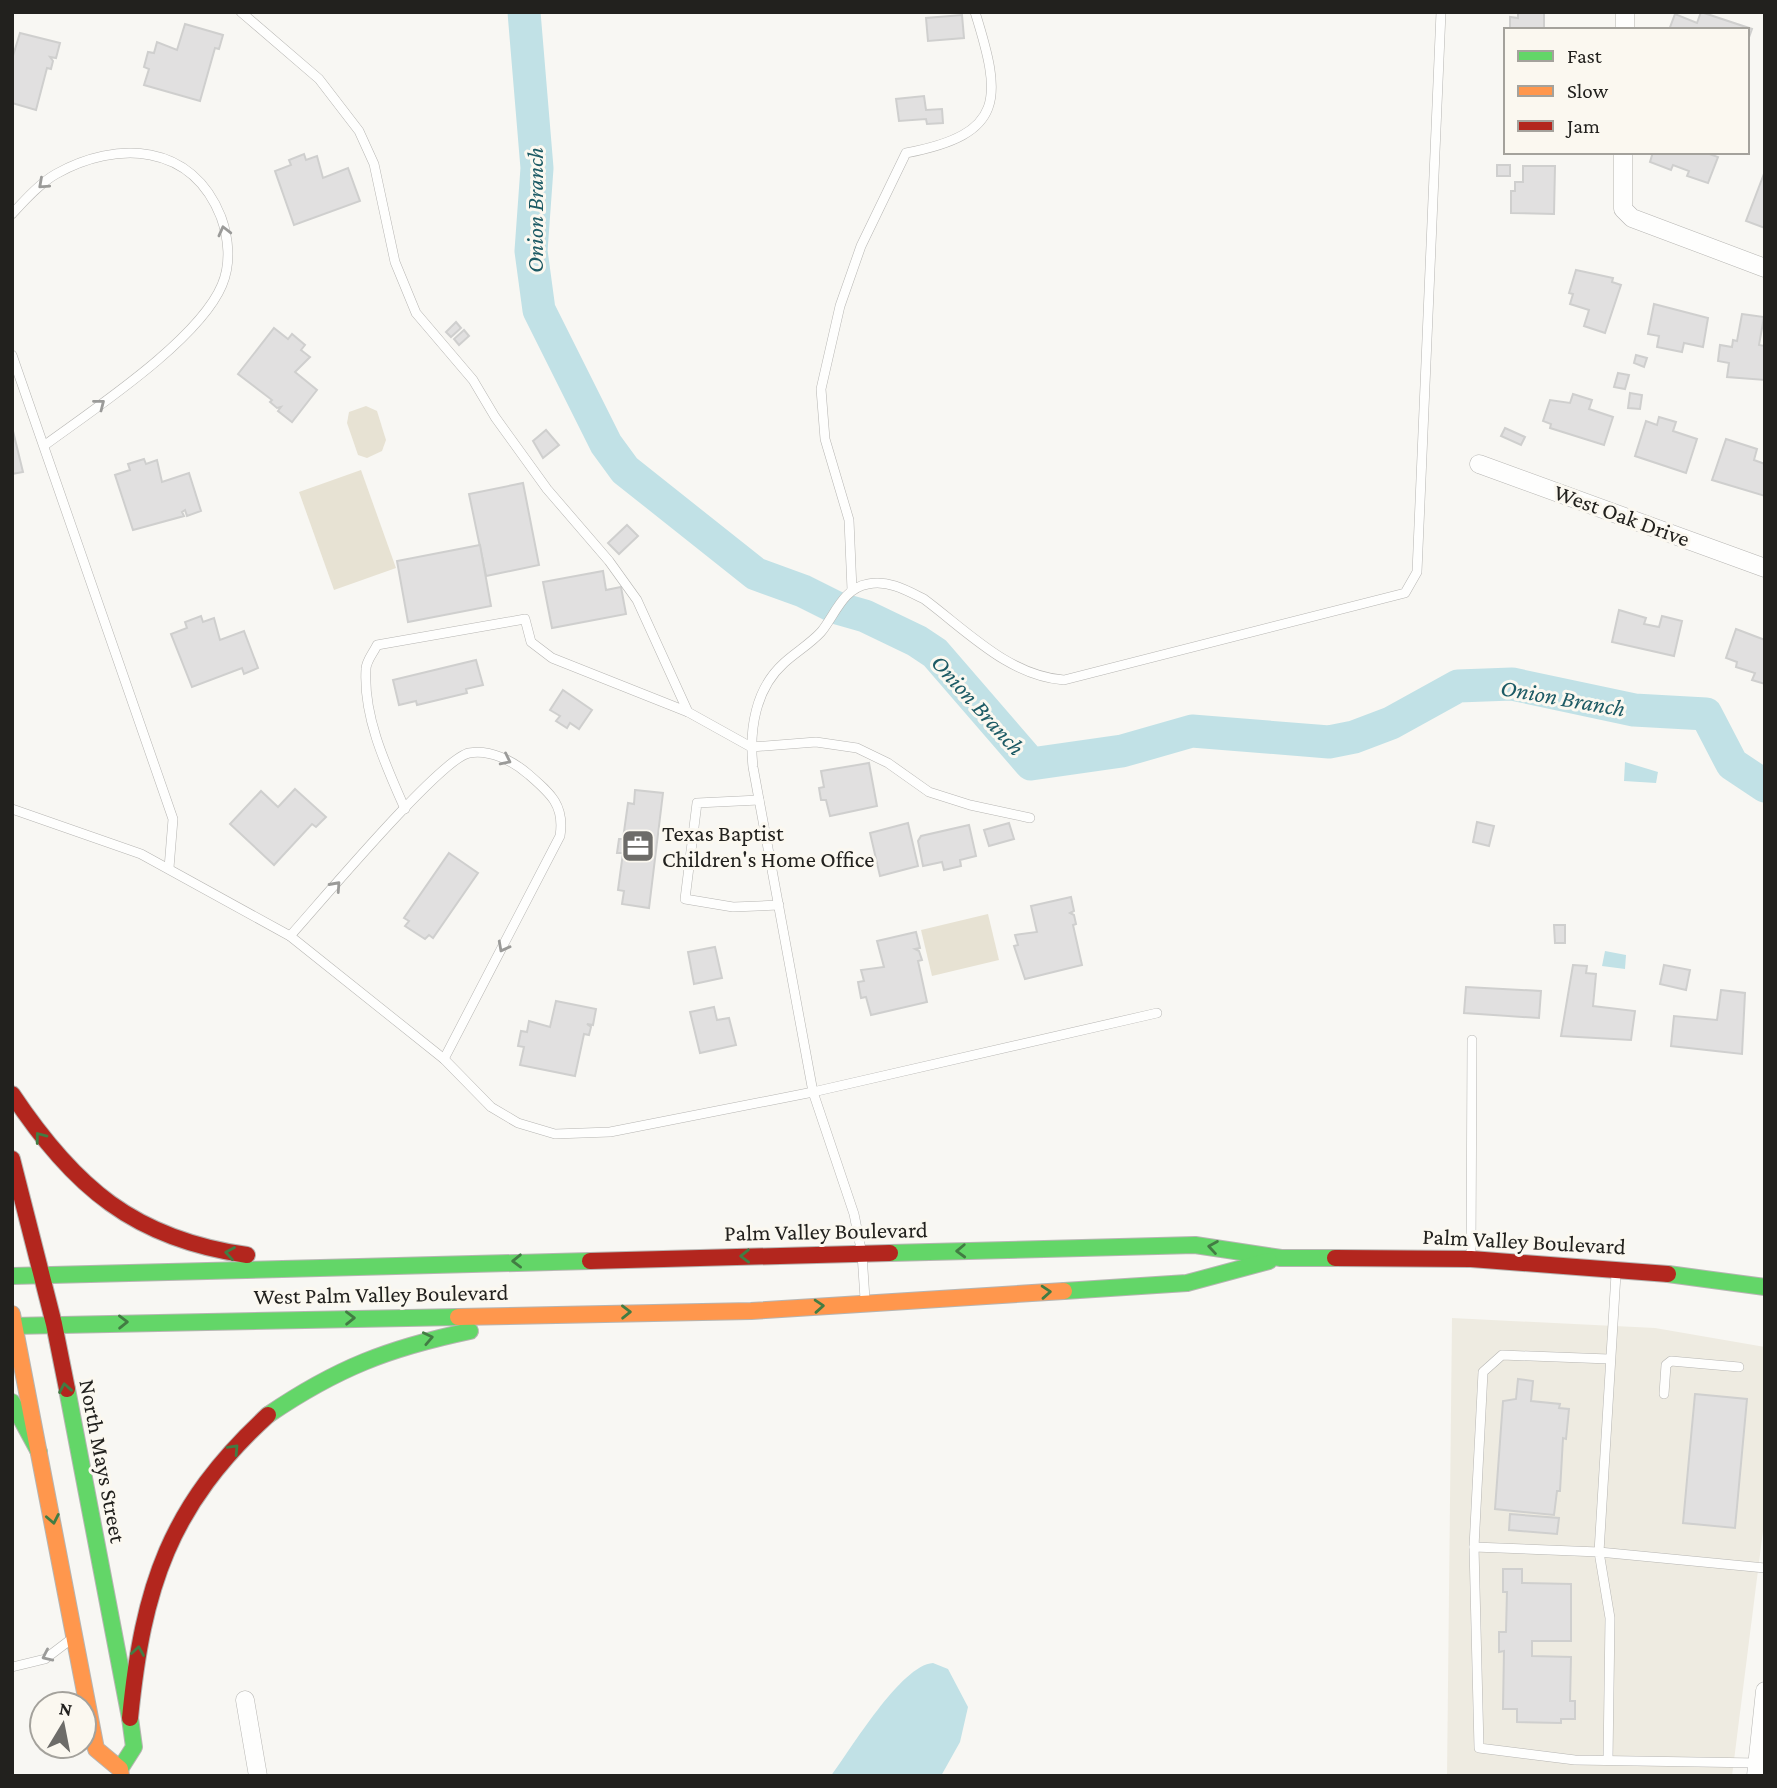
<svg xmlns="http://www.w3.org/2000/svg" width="1777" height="1788" font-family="'Crimson Pro',serif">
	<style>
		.built { fill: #eeebe1 }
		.green { fill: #e7e2d3 }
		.water { fill: #c1e1e6 }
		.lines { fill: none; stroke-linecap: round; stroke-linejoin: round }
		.river { stroke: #c1e1e6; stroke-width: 33 }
		.building { fill: #e1e0e0; stroke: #cfcfce; stroke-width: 2 }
		.lane-casing { stroke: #b6b5b2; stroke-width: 10 }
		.street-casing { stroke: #b6b5b2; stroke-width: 19 }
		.fast-casing { stroke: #b6b5b2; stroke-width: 18 }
		.slow-casing { stroke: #b6b5b2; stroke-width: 18 }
		.jam-casing { stroke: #b6b5b2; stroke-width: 18 }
		.lane { stroke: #fefefd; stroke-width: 9 }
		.street { stroke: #fefefd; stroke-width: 18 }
		.fast { stroke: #63d668; stroke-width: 16 }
		.slow { stroke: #ff974d; stroke-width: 16 }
		.jam { stroke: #b3261e; stroke-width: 16 }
		.oneway { stroke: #9b9b99 }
		.oneway2 { stroke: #427c43 }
		.labels { text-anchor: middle; stroke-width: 6; stroke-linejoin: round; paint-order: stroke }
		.street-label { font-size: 23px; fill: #22211e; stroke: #fbf8f0 }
		.poi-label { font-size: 23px; fill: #22211e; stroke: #fbf8f0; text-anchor: start }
		.water-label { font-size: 24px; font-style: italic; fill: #1c5a64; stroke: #fbf8f0 }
	</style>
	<rect width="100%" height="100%" fill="#f8f7f3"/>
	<!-- built -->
	<path class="built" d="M1452,1318L1655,1328L1765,1347V1515L1732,1776H1447Z"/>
	<!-- green -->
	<g class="green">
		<path d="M366,406L377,411L386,440L382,451L367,458L358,455L347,423L349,412Z"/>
		<path d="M361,470L396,568L334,590L299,492Z"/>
		<path d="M988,914L999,960L932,976L921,930Z"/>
	</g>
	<!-- water -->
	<g class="water">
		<path d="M1625,762L1658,772L1656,783L1624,781Z"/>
		<path d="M1605,951L1626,955L1625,969L1602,966Z"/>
		<path d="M933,1663L948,1669L968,1707L960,1742L941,1776H831C851,1749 901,1665 933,1663Z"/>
	</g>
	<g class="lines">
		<!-- river -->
		<path class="river" d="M524,12L537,168L531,251L539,310L606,444L625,470L756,574L803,591L837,608L865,616L917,641L935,653L1031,764L1122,751L1192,731L1329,742L1354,737L1391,723L1458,686L1512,684L1634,710L1706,714L1732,764L1765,786"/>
	</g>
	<!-- building -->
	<g class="building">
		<path d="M1518,12H1544V30H1510V17L1518,18Z"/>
		<path d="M1701,12L1752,29L1747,43V30H1669L1675,14L1697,23Z"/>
		<path d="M962,15L964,38L928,41L926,18Z"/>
		<path d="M185,24L223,35L219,49L215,48L200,101L144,85L149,69L144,67L148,52L154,53L157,42L177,50Z"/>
		<path d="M20,33L60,43L56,58L50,57L53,61L51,69L47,68L36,110L12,103V59Z"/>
		<path d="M924,96L926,110L942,109L943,123L927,124L926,119L899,121L896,99Z"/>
		<path d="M1653,152H1704L1718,157L1708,183L1687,176L1689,171L1673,165L1671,170L1650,162Z"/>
		<path d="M304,154L306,160L317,156L323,178L348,168L360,201L294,225L275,171L291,165L289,160Z"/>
		<rect x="1497" y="165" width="13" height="11"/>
		<path d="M1523,166H1555L1554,214L1511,213V191H1515V182H1523Z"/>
		<path d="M1765,171V228L1746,221Z"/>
		<path d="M1576,270L1613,278L1612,282L1621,285L1605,333L1584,326L1589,310L1570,304L1573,294L1569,293Z"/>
		<path d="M1654,304L1708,318L1703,347L1684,343L1682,352L1657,347L1659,336L1648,334Z"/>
		<path d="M1742,314L1764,317L1759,345L1765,346V380L1727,377L1729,363L1718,361L1720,345L1732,347L1733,340L1737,341Z"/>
		<path d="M456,322L461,328L451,337L446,332Z"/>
		<path d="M274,328L288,339L292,334L305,345L301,350L310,357L295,372L317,390L292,422L278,411L281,407L277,408L270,402L272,400L238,374Z"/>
		<path d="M464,330L469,336L459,345L454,339Z"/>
		<path d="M1636,355L1647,358L1644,367L1634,363Z"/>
		<path d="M1618,373L1629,375L1625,389L1614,387Z"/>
		<path d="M1630,393L1642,395L1640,409L1628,408Z"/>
		<path d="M1573,394L1592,400L1589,409L1613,417L1604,445L1550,428L1551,424L1543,421L1550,400L1570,403Z"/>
		<path d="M1659,417L1676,422L1673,431L1697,439L1686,473L1635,456L1646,421L1657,425Z"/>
		<path d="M12,427L23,472L12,474Z"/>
		<path d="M1505,428L1525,437L1521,445L1501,436Z"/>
		<path d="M546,430L559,445L543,458L533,441Z"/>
		<path d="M1726,439L1757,449L1754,460L1765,464V496L1712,480Z"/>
		<path d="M144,459L146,464L157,460L162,482L189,473L201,511L187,516L185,510L182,512L184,516L133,530L115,475L130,470L128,464Z"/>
		<path d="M523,483L539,565L486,576L469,494Z"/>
		<path d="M627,525L638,536L619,554L608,543Z"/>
		<path d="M480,545L491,606L408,622L397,561Z"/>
		<path d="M603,571L606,590L621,587L626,614L552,628L543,582Z"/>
		<path d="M1619,610L1646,618L1644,624L1659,627L1662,616L1682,621L1674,656L1612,642Z"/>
		<path d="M201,616L203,622L214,618L220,640L244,631L258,668L244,674L242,668L192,687L171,634L187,628L185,622Z"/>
		<path d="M1736,629L1765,640V684L1752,680L1755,673L1736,667L1737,662L1726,658Z"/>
		<path d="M476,660L483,685L466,689L467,693L417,705L416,701L399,705L393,680Z"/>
		<path d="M563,690L592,710L579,729L570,723L567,728L556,721L560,716L550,710Z"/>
		<path d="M869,763L877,806L830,816L826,800H821L819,788L824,787L821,771Z"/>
		<path d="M295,789L326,817L316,827L312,824L274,865L230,824L261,791L278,807Z"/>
		<path d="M635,790L663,793L649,908L622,904L624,891L618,890L623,853H617L619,839H623L628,803L634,804Z"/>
		<path d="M1477,822L1494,826L1489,846L1473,842Z"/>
		<path d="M908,823L918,866L880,876L870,833Z"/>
		<path d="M1009,823L1014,839L989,846L984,830Z"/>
		<path d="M969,825L976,856L960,860L961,866L944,870L942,862L923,866L918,841L921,836Z"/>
		<path d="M449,853L478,873L433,938L429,935L425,939L405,926L409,921L404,918Z"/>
		<path d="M1071,897L1074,911L1070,913L1074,915L1076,924L1073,925L1082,965L1025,979L1014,946L1018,945L1015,935L1037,932L1031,906Z"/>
		<path d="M1554,925H1565V943H1555Z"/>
		<path d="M916,932L920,948L915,949L919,951L922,960L918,961L927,1002L871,1015L866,997L861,998L858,982L864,981L861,970L884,967L877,941Z"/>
		<path d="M715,947L722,978L694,984L688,952Z"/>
		<path d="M1573,965L1587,966L1586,973L1596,974L1593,1006L1635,1011L1631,1040L1561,1036Z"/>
		<path d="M1664,965L1690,970L1686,990L1660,984Z"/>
		<path d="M1466,987L1541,991L1539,1018L1464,1013Z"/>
		<path d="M1721,990L1745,993L1742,1054L1671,1046L1674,1016L1717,1020Z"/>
		<path d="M556,1001L596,1009L593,1025L587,1024L591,1027L589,1035L584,1034L575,1076L520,1065L524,1047L518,1046L521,1031L527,1032L529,1021L550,1027Z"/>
		<path d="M714,1007L717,1020L729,1018L736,1045L700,1053L690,1012Z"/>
		<path d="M1518,1379L1533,1381L1531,1401L1560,1404L1559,1408L1569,1409L1566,1439L1563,1438L1560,1491H1557L1554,1515L1495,1509L1503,1401L1516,1399Z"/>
		<path d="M1695,1394L1747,1399L1735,1528L1683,1523Z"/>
		<path d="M1510,1514L1559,1518L1557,1534L1509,1530Z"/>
		<path d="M1503,1569H1522V1583L1571,1584V1641H1532V1656L1571,1657L1570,1701H1575V1719H1561V1723L1517,1722V1709H1503L1504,1651L1499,1652V1632H1506L1507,1592H1503Z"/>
	</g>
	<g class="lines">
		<defs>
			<g id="lane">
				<path d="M241,12L319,79L359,131L374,164L395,262L416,313L473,380L495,417L547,489L609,561L637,600L688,712"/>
				<path d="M12,214C24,201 40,183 56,174C117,140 192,143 221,217C229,239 231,264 222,285C199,340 94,409 45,445"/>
				<path d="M12,355L173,819L169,868"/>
				<path d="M852,590L849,520L825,439L821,389L840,306L861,246L906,153C1006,134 1002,98 975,12"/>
				<path d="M759,800L697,803L685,899L733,907L779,905"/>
				<path d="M12,809L141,854L290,936L444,1059L491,1107L518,1123L555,1134L610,1132L813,1092L1157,1013"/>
				<path d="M405,809C386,766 363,717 366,669C366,661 374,652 377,645L525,619L531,642L552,658L688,712L751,747L816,742L857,748L888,763L929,792L970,805L1030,818"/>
				<path d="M290,936C318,905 440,759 469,753C490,749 513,761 528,774C550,793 565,805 560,836L444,1059"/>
				<path d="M1471,1254L1472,1040"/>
				<path d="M1616,1274L1599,1552L1765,1568"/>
				<path d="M865,1299L862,1254L854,1214L813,1092L753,767C749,730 755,689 784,663C796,652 810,644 821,632C835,615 843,588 868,584C889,580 906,590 924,599C967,631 1009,676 1064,680L1405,593L1417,572L1441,12"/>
				<path d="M1609,1359L1502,1355L1483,1372L1474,1547L1479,1748L1575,1760L1759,1763"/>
				<path d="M1664,1394L1666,1365L1671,1361L1739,1367"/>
				<path d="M1474,1547L1599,1552L1610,1618L1608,1760"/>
				<path d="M12,1667L45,1659L70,1640"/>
			</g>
			<g id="street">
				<path d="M1625,30V12"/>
				<path d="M1623,152V209L1632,218L1765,268"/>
				<path d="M1479,464L1765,568"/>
				<path d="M245,1700L258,1776"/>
				<path d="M1756,1776L1765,1691"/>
			</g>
			<g id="fast">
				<path d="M890,1253L1195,1245L1281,1258H1335"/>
				<path d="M1668,1274L1765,1287"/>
				<path d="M12,1276L590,1261"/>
				<path d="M1064,1291L1187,1283L1269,1261"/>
				<path d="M12,1326L458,1317"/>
				<path d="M67,1389L130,1718L134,1747L120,1769"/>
				<path d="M12,1402L39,1452"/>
				<path d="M268,1415C337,1368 389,1348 470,1331"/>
			</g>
			<g id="slow">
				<path d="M12,1314L96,1749L120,1769L121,1776"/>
				<path d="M458,1317L751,1311L1064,1291"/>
			</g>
			<g id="jam">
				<path d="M12,1094C74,1187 134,1239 247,1255"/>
				<path d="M12,1159L54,1324L67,1389"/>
				<path d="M1335,1258L1471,1259L1668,1274"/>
				<path d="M590,1261L890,1253"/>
				<path d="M130,1718C143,1587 169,1506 268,1415"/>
			</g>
		</defs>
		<!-- lane casing -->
		<use href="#lane" class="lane-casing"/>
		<!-- street casing -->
		<use href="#street" class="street-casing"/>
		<!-- fast casing -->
		<use href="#fast" class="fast-casing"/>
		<!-- slow casing -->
		<use href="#slow" class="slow-casing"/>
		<!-- jam casing -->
		<use href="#jam" class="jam-casing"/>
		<!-- lane -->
		<use href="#lane" class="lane"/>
		<!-- street -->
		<use href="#street" class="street"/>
		<!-- fast -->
		<use href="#fast" class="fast"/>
		<!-- slow -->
		<use href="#slow" class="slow"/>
		<!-- jam -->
		<use href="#jam" class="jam"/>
	</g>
	<!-- one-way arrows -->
	<defs><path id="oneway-chevron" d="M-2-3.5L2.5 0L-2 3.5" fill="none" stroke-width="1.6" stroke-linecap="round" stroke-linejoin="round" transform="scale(1.75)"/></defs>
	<g class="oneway">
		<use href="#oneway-chevron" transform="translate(43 184) rotate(138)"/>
		<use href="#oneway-chevron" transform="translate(224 231) rotate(-104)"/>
		<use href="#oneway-chevron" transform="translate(100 404) rotate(-38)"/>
		<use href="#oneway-chevron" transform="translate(506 760) rotate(26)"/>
		<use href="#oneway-chevron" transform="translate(336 886) rotate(-48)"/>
		<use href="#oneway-chevron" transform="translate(503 947) rotate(118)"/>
		<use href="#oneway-chevron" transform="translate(47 1656) rotate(155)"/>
	</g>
	<g class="oneway2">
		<use href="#oneway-chevron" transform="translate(40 1137) rotate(-127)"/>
		<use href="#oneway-chevron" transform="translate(1213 1247) rotate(-171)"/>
		<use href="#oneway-chevron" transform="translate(961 1251) rotate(178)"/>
		<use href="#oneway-chevron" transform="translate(230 1253) rotate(-170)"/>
		<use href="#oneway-chevron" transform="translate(745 1256) rotate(179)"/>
		<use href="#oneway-chevron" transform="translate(517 1261) rotate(179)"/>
		<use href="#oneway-chevron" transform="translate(1046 1292) rotate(-4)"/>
		<use href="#oneway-chevron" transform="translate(819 1306) rotate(-4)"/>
		<use href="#oneway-chevron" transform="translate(626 1312) rotate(-1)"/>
		<use href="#oneway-chevron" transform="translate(350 1318) rotate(-1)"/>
		<use href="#oneway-chevron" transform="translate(123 1322) rotate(-1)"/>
		<use href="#oneway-chevron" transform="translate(428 1338) rotate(-12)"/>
		<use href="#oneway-chevron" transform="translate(65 1388) rotate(-100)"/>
		<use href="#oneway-chevron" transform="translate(234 1449) rotate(-47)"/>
		<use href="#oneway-chevron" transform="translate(53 1519) rotate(79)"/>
		<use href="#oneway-chevron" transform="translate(138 1651) rotate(-81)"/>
	</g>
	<!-- icons -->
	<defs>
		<symbol id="office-square" viewBox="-11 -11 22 22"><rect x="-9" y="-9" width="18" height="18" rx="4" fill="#6d6c69" stroke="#fbf8f0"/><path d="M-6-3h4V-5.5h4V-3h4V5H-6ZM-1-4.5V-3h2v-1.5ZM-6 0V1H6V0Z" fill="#fff"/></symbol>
	</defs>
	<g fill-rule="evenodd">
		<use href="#office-square" x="619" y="827" width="38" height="38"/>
	</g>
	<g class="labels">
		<!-- street labels -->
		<g class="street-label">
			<text transform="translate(1622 515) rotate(20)" y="8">West Oak Drive</text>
			<text transform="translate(826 1231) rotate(-1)" y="8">Palm Valley Boulevard</text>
			<text transform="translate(1524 1241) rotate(3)" y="8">Palm Valley Boulevard</text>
			<text transform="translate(381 1294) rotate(-1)" y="8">West Palm Valley Boulevard</text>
			<text transform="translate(103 1461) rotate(79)" y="8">North Mays Street</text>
		</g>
		<!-- poi labels -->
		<g class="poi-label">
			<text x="662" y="841">Texas Baptist<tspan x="662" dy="26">Children's Home Office</tspan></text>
		</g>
		<!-- water labels -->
		<g class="water-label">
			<text transform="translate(535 210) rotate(-90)" y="8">Onion Branch</text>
			<text transform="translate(1563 698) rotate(10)" y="8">Onion Branch</text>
			<text transform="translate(978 705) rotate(48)" y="8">Onion Branch</text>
		</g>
	</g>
	<!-- border -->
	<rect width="1777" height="1788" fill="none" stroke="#22211e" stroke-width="28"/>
	<!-- legend -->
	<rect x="1504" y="28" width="245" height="126" fill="#fbf8f0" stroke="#a4a29c" stroke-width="2"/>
	<rect x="1518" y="51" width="35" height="10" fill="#63d668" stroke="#a4a29c" stroke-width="2"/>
	<text x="1567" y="63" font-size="21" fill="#22211e">Fast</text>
	<rect x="1518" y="86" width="35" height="10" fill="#ff974d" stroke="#a4a29c" stroke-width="2"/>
	<text x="1567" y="98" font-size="21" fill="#22211e">Slow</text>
	<rect x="1518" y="121" width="35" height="10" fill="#b3261e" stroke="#a4a29c" stroke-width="2"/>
	<text x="1567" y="133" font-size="21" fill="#22211e">Jam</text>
	<!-- north arrow -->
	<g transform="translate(63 1725) rotate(10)"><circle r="33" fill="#fbf8f0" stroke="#a4a29c" stroke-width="2"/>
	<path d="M0-5L12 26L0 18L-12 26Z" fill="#6d6c69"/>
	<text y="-10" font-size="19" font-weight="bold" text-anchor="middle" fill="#22211e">N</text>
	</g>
</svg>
